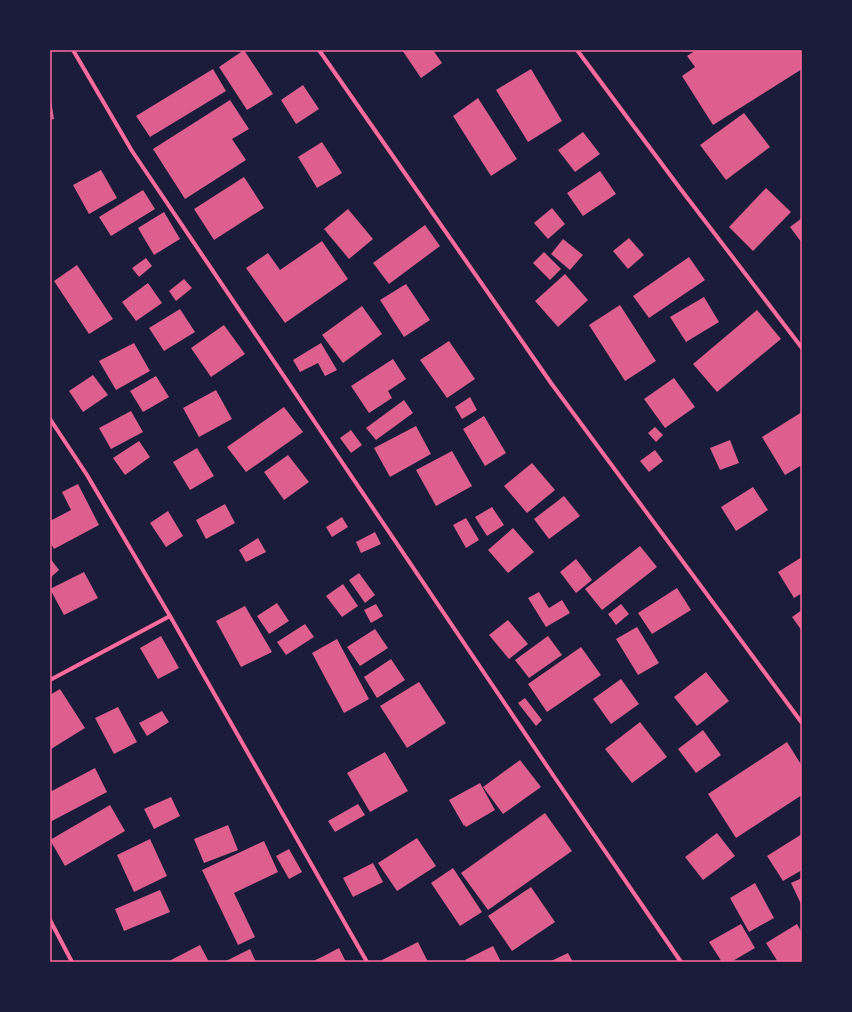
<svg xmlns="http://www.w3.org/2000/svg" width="852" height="1012" font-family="'Asap Condensed',sans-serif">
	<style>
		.building { fill: #dd5f8e }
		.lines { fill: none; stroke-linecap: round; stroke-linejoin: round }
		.minor { stroke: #ff6b9d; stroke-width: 4 }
		.neatline { fill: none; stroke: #ff6b9d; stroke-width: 1.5 }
	</style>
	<rect width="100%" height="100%" fill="#1b1b3a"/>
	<!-- building -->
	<g class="building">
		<path d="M244,50L273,94L247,110L219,67Z"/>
		<path d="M402,50H433L442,63L421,78Z"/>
		<path d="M696,50H802V69L713,125L682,76L695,67L687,56Z"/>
		<path d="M213,69L226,91L150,137L136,116Z"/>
		<path d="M531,69L562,121L528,142L496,90Z"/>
		<path d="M303,85L319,109L296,124L281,100Z"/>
		<path d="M50,94L54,119L50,120Z"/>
		<path d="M478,98L517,159L491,176L453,116Z"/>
		<path d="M230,100L249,129L232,139L246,160L185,199L153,149Z"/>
		<path d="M744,113L770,147L726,180L700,145Z"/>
		<path d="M583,132L600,154L575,172L558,150Z"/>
		<path d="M322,142L342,173L317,188L298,157Z"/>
		<path d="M101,170L117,198L89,214L73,185Z"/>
		<path d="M600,171L616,194L583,216L567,193Z"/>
		<path d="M244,177L264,208L214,240L194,209Z"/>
		<path d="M766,188L791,212L753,251L729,227Z"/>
		<path d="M143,190L155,209L111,236L99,217Z"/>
		<path d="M552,208L565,224L548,239L534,223Z"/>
		<path d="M348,209L373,239L349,259L324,229Z"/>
		<path d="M164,212L180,239L154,255L138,228Z"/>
		<path d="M802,218V243L790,227Z"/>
		<path d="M425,225L440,246L389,284L373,263Z"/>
		<path d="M629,238L644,255L628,269L613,251Z"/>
		<path d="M563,239L583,255L570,270L551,254Z"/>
		<path d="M322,241L348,279L285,323L246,268L268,253L280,270Z"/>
		<path d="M544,252L561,269L550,280L533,263Z"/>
		<path d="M689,257L705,280L649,318L633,296Z"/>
		<path d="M146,258L152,266L139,277L132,268Z"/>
		<path d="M77,265L113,319L89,334L54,281Z"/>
		<path d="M565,274L588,300L558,327L535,301Z"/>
		<path d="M184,279L192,288L176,301L169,291Z"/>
		<path d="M148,283L162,303L136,321L122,302Z"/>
		<path d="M406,284L430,320L404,337L380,300Z"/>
		<path d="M704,297L719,322L686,342L670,317Z"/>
		<path d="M620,305L656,361L625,381L589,325Z"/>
		<path d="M362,306L382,334L343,363L322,335Z"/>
		<path d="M180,309L195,332L164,351L149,328Z"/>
		<path d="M757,310L781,339L717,392L693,364Z"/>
		<path d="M224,325L245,354L211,377L191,348Z"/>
		<path d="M449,341L475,379L447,398L420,360Z"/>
		<path d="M134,343L150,371L116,390L99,361Z"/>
		<path d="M321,343L337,370L325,376L318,363L300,372L293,360Z"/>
		<path d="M393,359L406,379L388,391L392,398L369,413L351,386Z"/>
		<path d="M93,375L108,395L83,412L69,391Z"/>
		<path d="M156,376L169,397L143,412L130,391Z"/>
		<path d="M674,378L695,407L665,428L644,399Z"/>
		<path d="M216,390L232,419L199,437L183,408Z"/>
		<path d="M470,397L477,410L462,419L455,407Z"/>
		<path d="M404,400L413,413L376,440L366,428Z"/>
		<path d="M284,407L303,432L246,472L227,447Z"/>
		<path d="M131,411L143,432L111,449L99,428Z"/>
		<path d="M802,412V465L785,475L762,437Z"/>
		<path d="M484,416L506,453L485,466L463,429Z"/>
		<path d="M416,426L431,454L390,477L374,448Z"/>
		<path d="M655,427L663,435L656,442L648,433Z"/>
		<path d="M351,430L362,445L351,453L340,438Z"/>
		<path d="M730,440L739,463L720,470L710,448Z"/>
		<path d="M139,441L150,457L125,475L113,458Z"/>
		<path d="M197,448L214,476L190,490L173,462Z"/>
		<path d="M655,450L663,461L649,472L640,461Z"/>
		<path d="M452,451L472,486L436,506L416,470Z"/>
		<path d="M288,455L309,482L284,500L264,472Z"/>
		<path d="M532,463L555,490L527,513L504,486Z"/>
		<path d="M78,484L99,525L54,549L50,542V521L71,510L62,492Z"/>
		<path d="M753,487L768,510L736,531L721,507Z"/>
		<path d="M564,496L580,516L549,539L534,519Z"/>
		<path d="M225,504L235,523L206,539L196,520Z"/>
		<path d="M492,507L504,525L487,536L475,517Z"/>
		<path d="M168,511L183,536L166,547L150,523Z"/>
		<path d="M342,517L348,527L332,537L326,527Z"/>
		<path d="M466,518L479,540L466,548L453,525Z"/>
		<path d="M513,528L534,552L508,573L488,550Z"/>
		<path d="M375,532L381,544L361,553L356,542Z"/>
		<path d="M258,538L266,552L246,562L239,550Z"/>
		<path d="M640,546L657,567L602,610L585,589Z"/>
		<path d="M802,557V593L794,598L778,572Z"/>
		<path d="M50,558L59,570L50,578Z"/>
		<path d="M576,559L592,580L576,593L560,572Z"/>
		<path d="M84,572L98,598L64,615L50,589Z"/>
		<path d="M359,573L375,595L365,603L349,580Z"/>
		<path d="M343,584L358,606L342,617L326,596Z"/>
		<path d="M677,588L691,610L652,634L638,613Z"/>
		<path d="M539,592L549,608L562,600L570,613L546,627L528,598Z"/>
		<path d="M277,603L289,621L269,634L257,616Z"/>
		<path d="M376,604L383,616L371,623L364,610Z"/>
		<path d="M621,604L629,614L616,625L608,614Z"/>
		<path d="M245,606L272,652L241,667L216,621Z"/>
		<path d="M802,610V631L792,617Z"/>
		<path d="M508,620L528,644L509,659L489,635Z"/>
		<path d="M305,624L314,637L286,655L277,642Z"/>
		<path d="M637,627L659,663L638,675L616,639Z"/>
		<path d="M375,629L388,648L360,666L347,647Z"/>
		<path d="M161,636L179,668L158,679L140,648Z"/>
		<path d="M548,636L562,655L529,678L515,660Z"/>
		<path d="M337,639L369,699L344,713L312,653Z"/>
		<path d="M581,647L601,675L547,712L528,684Z"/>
		<path d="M391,659L405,680L377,698L364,677Z"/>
		<path d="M706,672L729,701L697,726L674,697Z"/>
		<path d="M621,679L639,704L611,724L593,699Z"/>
		<path d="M419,682L446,723L407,748L380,706Z"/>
		<path d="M60,689L85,728L51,749L50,695Z"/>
		<path d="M525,698L542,720L536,726L518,703Z"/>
		<path d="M118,707L137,742L114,754L95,718Z"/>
		<path d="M162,711L169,722L147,736L139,723Z"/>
		<path d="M640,722L667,757L632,783L605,749Z"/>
		<path d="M703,730L721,755L696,773L678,749Z"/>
		<path d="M787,742L802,766V795L736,838L708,794Z"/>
		<path d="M385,752L408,791L370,812L347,773Z"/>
		<path d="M520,760L541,787L503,814L483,787Z"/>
		<path d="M95,768L107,792L50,822V792Z"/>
		<path d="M480,783L495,810L466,827L465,825L464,826L449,800Z"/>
		<path d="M171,797L180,816L154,829L144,809Z"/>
		<path d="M358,804L365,815L335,832L328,821Z"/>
		<path d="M110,805L125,831L65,866L50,840Z"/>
		<path d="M545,813L572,851L488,910L461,873Z"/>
		<path d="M228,825L238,850L204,863L194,839Z"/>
		<path d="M717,833L735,856L703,880L685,857Z"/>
		<path d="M802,834V870L783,881L767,856Z"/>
		<path d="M417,838L436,866L397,891L378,863Z"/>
		<path d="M150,839L167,876L134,892L117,855Z"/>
		<path d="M264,841L278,872L234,893L255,937L238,945L202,870Z"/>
		<path d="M289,849L302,872L289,879L276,856Z"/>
		<path d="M373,863L383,882L353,897L343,878Z"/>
		<path d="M453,868L482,912L460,926L431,883Z"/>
		<path d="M802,878V906L791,883Z"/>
		<path d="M755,883L774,918L749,932L730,898Z"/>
		<path d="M531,887L555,922L512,951L488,916Z"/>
		<path d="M160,890L170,912L124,931L115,909Z"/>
		<path d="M741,924L755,948L731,962H722L709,942Z"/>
		<path d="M797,924L802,933V962H778L766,943Z"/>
		<path d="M418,942L428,962H383L382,960Z"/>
		<path d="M200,945L209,962H172L171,960Z"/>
		<path d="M493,946L501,962H466L465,960Z"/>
		<path d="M339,948L346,962H311L322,957Z"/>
		<path d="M250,949L256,962H224Z"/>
		<path d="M568,953L573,962H549Z"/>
	</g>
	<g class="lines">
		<!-- minor -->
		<g class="minor">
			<path d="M73,50L132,151L555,778L681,962"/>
			<path d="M319,50L551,383L802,723"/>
			<path d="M577,50L679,187L802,348"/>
			<path d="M50,419L87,475L170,616L367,962"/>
			<path d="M50,680L170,616"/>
			<path d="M50,920L72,962"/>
		</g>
	</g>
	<!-- border -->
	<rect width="852" height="1012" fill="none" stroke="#1b1b3a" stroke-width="102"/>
	<rect x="51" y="51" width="750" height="910" class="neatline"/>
</svg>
